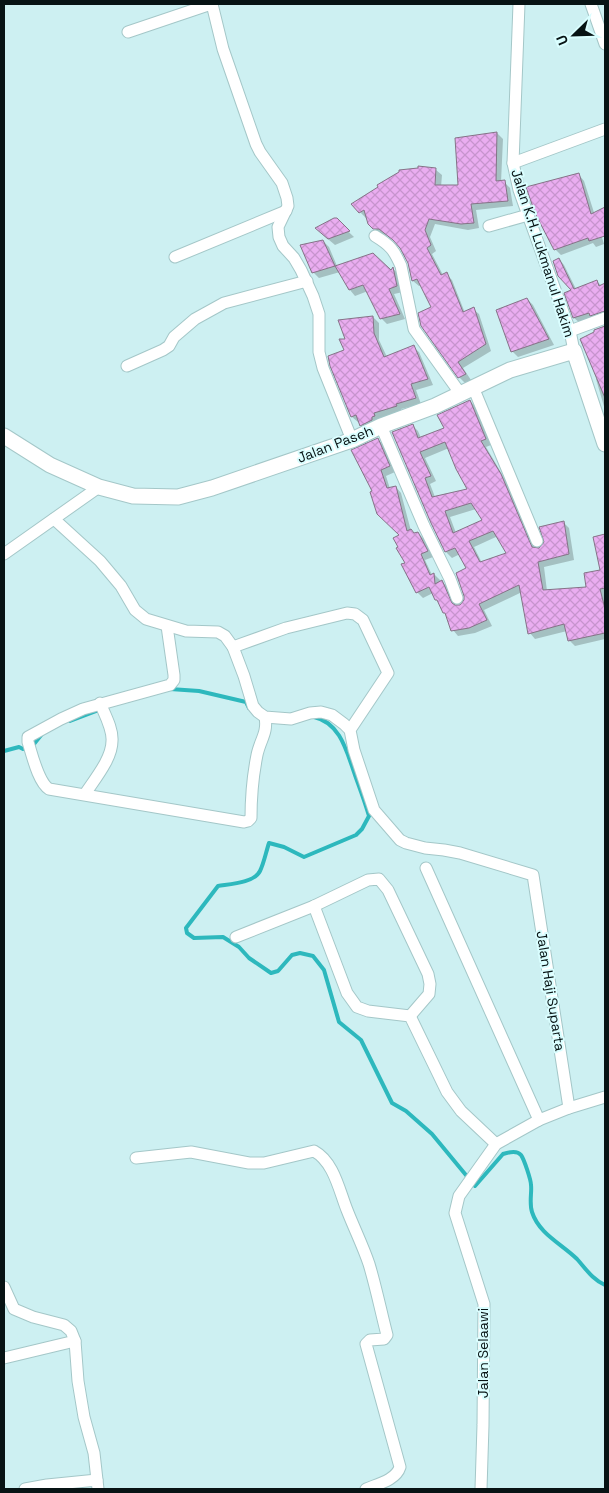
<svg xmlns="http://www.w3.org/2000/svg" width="609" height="1493" font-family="'Space Grotesk',sans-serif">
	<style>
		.shadow { fill: #0003; fill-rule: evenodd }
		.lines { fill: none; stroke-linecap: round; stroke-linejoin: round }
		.stream { stroke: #2db8bd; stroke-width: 4 }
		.building { fill: url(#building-cross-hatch); stroke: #857387; fill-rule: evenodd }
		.street-casing { stroke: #a4c7c8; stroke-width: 13 }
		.secondary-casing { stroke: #a4c7c8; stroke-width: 17 }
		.street { stroke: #fff; stroke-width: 11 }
		.secondary { stroke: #fff; stroke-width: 15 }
		.labels { text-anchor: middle; stroke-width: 4; stroke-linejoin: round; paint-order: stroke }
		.street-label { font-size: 14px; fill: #071314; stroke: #dafeff }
	</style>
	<defs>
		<pattern id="building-cross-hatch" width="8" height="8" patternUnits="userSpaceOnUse" patternTransform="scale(1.25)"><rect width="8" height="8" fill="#eaadf0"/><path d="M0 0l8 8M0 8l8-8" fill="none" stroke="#c794cd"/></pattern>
	</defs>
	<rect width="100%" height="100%" fill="#cdf0f2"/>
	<!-- shadow -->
	<g class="shadow">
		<path d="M497,133L503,139L501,182H504L510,188L513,206L476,210L479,228L468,230L435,224L430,237L436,251L432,254L443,275L446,274L452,280L465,313L473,309L479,314L491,351L463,368L471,380L465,383L459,377L433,307L422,285L419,286L413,281L409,262L399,245L386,235L380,234L374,228L367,217L366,218L360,212L436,170L442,175L441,187H460Z"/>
		<path d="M579,175L584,181L604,244L596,247L593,243L561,255L555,249Z"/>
		<path d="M336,220L354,237L335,245L322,234Z"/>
		<path d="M323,241L329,247L337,266L391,271L393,269L399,274L403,292L394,294L405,319L387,324L381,318L368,291L355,296L350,290L340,272L319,278L313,272Z"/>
		<path d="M559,259L564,265L576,289L596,281L602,286L605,285V318L580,323L574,318L566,294L573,291Z"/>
		<path d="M527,299L533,305L554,345L518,357L512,351Z"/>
		<path d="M373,317L379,323V340L387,357L413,347L419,352L433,385L416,390L421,404L401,409L402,412L367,431L361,425L360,422H358L352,417L331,365L346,351L347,340Z"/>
		<path d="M605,327V410L596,379L598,378L595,331Z"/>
		<path d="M470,401L476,407L491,445L486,447L506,481L535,549H540L563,522L569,528L574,560L544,567L547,591L587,588L602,571L595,538L605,536V639L575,646L569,640L567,631L535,639L530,633L522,592L484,610L492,626L475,633L458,636L453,630L448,616L444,612L441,605L436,599L433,593L423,598L417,592L407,564L401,535L374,492L378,439L383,445L395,472L386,476L390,489L396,487L401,493L411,531L414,534L418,533L424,539L433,557L425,560L432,575L434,574L440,580V583L442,582L448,587L456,607L463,604L468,569L460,554L452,558L446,552L432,522L413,426L418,431L421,438L445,429ZM449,448L469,490L435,497L430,484L436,481L425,458ZM476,509L484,520L456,533L450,517ZM498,536L507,553L482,563L474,547Z"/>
	</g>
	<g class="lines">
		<!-- stream -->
		<g class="stream">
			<path d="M170,689L199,691L246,702L249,708"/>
			<path d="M314,717C341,723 347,753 355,775C360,789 365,802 369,816L362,829L356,835L304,857L284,847L269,843C266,852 264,863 260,871C254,883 230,884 218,886L186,928L187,933L194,938L223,937L239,947L249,958L271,973L278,971L292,955L300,953L313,956L324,970L339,1022L361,1040L392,1103L406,1111L432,1134L475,1186L503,1154C509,1152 517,1150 521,1155C524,1159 531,1180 531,1185C532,1192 529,1203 532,1212C539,1234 562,1244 577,1259C586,1269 592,1279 605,1285"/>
			<path d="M70,721L99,710"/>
			<path d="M4,751L19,747L23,749L34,744L42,734"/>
		</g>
	</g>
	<!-- building -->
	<g class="building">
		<path d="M497,132L496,181L505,180L508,201L471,204L474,223L461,224L429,219L425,230L431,245L427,248L441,275L447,272L463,312L474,307L486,344L458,362L466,374L458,378L421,326L418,313L431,307L417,279L412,281L408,263L400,248L393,240L384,233L379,229H373L368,224L364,210L359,213L351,204L378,187L377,185L399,172V170L418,168V166L436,168L435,185H458L455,138Z"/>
		<path d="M579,173L591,214L605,207V236L589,241L588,238L554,250L535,213L526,187Z"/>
		<path d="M334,218H337L350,231L328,239L315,228Z"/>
		<path d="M323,240L335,266L312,273L300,245Z"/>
		<path d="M373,253L391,270L393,267L397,286L389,289L400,314L380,319L363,285L349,290L335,266Z"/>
		<path d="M559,258L574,289L597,280L599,286L605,283V311L590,316L589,313L573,318L564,293L571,290L558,276L553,261Z"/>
		<path d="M527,298L549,339L511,352L496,310Z"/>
		<path d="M373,316L374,333L384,357L414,345L428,379L411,384L416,398L396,404L397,406L374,413L375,416L372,417V420L360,426L356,415L351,417L330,366L328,356L344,350L339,339H345L338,320Z"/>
		<path d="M605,326V398L580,339L594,332V330Z"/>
		<path d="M470,400L486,439L481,441L501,474L532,547L539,548L544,542L539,527L564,521L569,554L538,562L543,590L586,587L584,573L600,570L593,537L605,534V588L600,589L605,609V633L568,641L564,624L528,634L519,585L479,604L487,620L469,628L451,631L445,613H443L437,600H435L429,587L416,593L401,564L405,563L396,548L398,547L393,538L399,535L377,514L370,492L372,491L351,450L378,438L390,466L381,470L387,488L396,486L407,531L411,529L414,533L418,532L428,551L421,554L430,575L434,573L435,584L442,580L452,603L455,605H460L464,600V596L456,573L466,568L455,548L445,552L431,523L392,432L413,424L418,438L444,428L437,415ZM445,442L456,469L467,489L432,497L425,478L431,476L420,452ZM471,503L482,520L453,533L445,511ZM493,531L506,553L480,562L469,541Z"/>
	</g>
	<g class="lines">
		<defs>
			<g id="street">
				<path d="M212,4L223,49L256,144L260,152L282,183L287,198L288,206L278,227L279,237L283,246L294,258L301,270L313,296L319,314V352L323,368L352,440"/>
				<path d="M519,4L513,163L519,190L528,215L570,331L574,351"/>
				<path d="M591,4L605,44"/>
				<path d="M128,32L211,4"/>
				<path d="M513,163L605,129"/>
				<path d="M489,226L528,215"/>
				<path d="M375,236C390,245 394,250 401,266L414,329L460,393"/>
				<path d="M175,257L286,211"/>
				<path d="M570,331L605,318"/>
				<path d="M127,366L163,350L169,346L174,337L195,319L224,303L307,281"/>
				<path d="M473,387L537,541"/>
				<path d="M381,426L424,526L450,579L457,598"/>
				<path d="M54,519L100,561L121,586L135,610L146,619L186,631L218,632L225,636L233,647"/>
				<path d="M4,554L99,487"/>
				<path d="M167,626L174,675V680L170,685L83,709L61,719L28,737V742C32,754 38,782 49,789L244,822L248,821L251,818C251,798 253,775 257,755C260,740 268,733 265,717"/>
				<path d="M350,730L388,673L363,620L355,614L347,613L286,628L233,647L244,676L253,706L258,712L265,717L291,719L310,713L321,712L332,715L344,724L350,730L354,750L374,810L400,840L406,843L425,848L444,850L460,853L533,875L569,1108"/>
				<path d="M85,794C94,780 112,759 112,741C113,729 105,715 100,703"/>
				<path d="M426,868L539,1120"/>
				<path d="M314,906L347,993L357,1007L368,1011L410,1016L447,1092L461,1111L496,1144"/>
				<path d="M236,937L314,906L368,880L379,879L388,890L428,974L430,984L429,994L410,1016"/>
				<path d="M136,1158L191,1152L249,1163H264L314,1151C334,1162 339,1190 347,1210C354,1228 363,1246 369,1264C376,1287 381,1312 387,1335L384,1339L370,1340L366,1344L400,1467C396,1480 378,1484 366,1489"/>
				<path d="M4,1287L14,1309L33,1317L64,1325L71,1331L75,1341L78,1381L84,1417L94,1453L97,1480"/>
				<path d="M4,1358L75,1341"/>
				<path d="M25,1489L47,1485L97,1480L98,1489"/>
				<path d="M481,1489L483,1425L484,1304L455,1213L459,1196L496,1144L539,1120L569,1108L605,1097"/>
			</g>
			<path id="secondary" d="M4,436L50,465L99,487L133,496L178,497L212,488L352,440L381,426L435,406L510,370L574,351L605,444"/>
		</defs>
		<!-- street casing -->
		<use href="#street" class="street-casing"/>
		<!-- secondary casing -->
		<use href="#secondary" class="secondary-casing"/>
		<!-- street -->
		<use href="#street" class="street"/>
		<!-- secondary -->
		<use href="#secondary" class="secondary"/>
	</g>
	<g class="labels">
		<!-- street labels -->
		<g class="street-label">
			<text transform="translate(543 253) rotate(72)" y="5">Jalan K.H. Lukmanul Hakim</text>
			<text transform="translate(335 444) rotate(-21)" y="5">Jalan Paseh</text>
			<text transform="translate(551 991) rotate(81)" y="5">Jalan Haji Suparta</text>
			<text transform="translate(483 1353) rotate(-90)" y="5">Jalan Selaawi</text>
		</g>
	</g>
	<!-- border -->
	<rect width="609" height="1493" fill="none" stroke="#071314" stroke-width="10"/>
	<!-- north arrow -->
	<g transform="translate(574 35) rotate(247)" stroke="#dafeff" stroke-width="4" paint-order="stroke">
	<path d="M0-4L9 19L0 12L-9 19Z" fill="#071314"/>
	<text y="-8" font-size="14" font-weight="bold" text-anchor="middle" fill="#071314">U</text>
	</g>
</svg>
